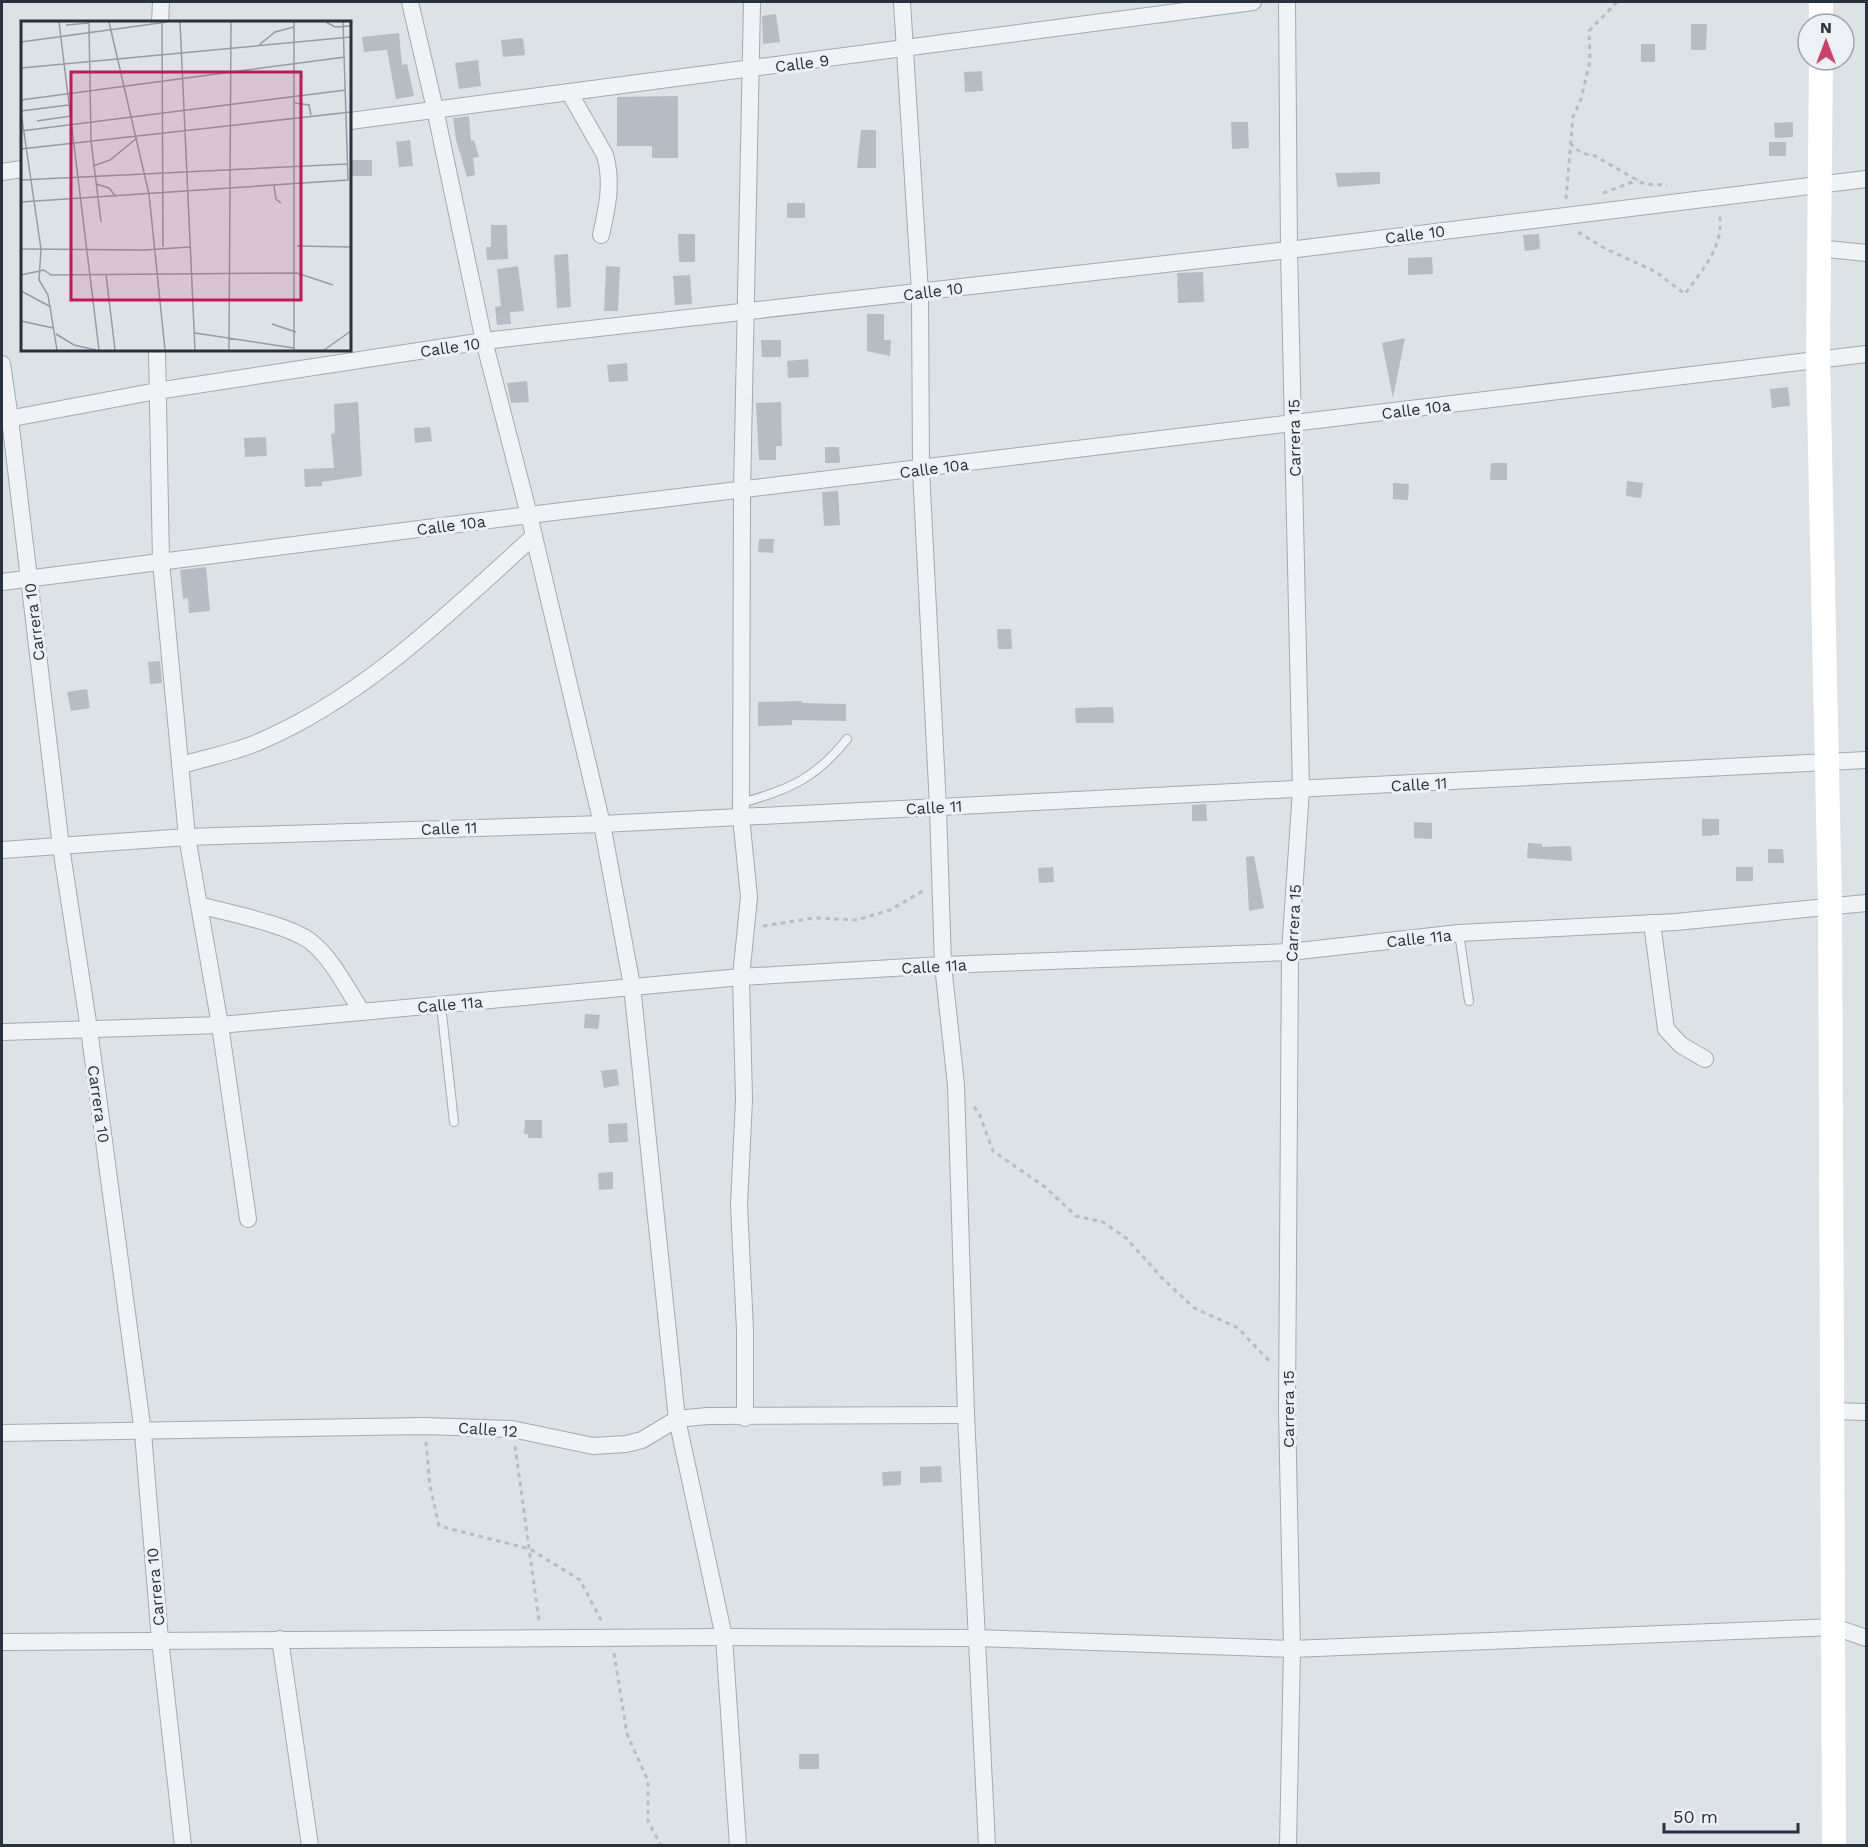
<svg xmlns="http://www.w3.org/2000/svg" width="1868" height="1847" font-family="'Work Sans',sans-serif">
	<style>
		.building { fill: #b5bcc4 }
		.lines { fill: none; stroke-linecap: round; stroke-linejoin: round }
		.lane-casing { stroke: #a3aab1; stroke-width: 10 }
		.street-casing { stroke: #a3aab1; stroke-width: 18 }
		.path { stroke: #b8bdc2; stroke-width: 3; stroke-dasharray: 4.5 4.5; stroke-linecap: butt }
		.lane { stroke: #f0f3f6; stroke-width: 8 }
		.street { stroke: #f0f3f6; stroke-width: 16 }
		.secondary { stroke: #fff; stroke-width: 24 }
		.labels { text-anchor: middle; stroke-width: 6; stroke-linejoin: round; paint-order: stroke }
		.street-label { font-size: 16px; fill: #27323e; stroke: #edf1f5 }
		.inset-road { fill: none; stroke: #949ca3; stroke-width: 1.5 }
		.view { fill: #c2185b; fill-opacity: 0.15; stroke: #c2185b; stroke-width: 3 }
		.inset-edge { fill: none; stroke: #27323e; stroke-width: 3 }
	</style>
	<rect width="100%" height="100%" fill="#dde2e7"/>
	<!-- building -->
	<g class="building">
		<path d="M776,14L780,42L763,44L762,16Z"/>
		<path d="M1691,24H1707L1706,50H1691Z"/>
		<path d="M399,33L402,65L407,64L414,96L396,99L387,50L364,52L362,37Z"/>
		<path d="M523,38L525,55L503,57L501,40Z"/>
		<rect x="1641" y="44" width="14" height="18"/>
		<path d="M478,60L481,86L459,89L455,63Z"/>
		<path d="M982,71L983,91L965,92L964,72Z"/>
		<path d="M678,96V158H652V146H617V97Z"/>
		<path d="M469,116L471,141L474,140L479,157L473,158L475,175L467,177L456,140L453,118Z"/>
		<path d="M1231,122H1248L1249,148L1232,149Z"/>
		<path d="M1793,122V137L1775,138L1774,123Z"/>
		<path d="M861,130H876V168H857Z"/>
		<path d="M410,140L413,166L399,167L396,142Z"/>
		<rect x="1769" y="142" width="17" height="14"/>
		<rect x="350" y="160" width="22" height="16"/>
		<path d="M1380,172V184L1338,187L1335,173Z"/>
		<rect x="787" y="203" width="18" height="15"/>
		<path d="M491,225H507L508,259L487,260L486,247H491Z"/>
		<path d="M678,234H695V262H679Z"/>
		<path d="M1539,234L1540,249L1525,251L1523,235Z"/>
		<path d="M568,254L571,307L557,308L554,255Z"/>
		<path d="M1432,257L1433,274L1408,275V258Z"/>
		<path d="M518,266L524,311L510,312L511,324L497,325L495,307L501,306L497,269Z"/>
		<path d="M606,266L620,267L618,311H604Z"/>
		<path d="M1203,272L1204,302L1178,303L1177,273Z"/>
		<path d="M690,275L692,304L675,305L673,276Z"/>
		<path d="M867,314H884V340H891L890,356L867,351Z"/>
		<path d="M1405,338L1393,398L1382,343Z"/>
		<path d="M761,340H781V357H762Z"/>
		<path d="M808,359L809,377L788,378L787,361Z"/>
		<path d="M627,363L628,381L609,382L607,365Z"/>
		<path d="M527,381L529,402L511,403L507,383Z"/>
		<path d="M1788,387L1790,406L1772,408L1770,389Z"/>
		<path d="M358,402L362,476L322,482V486L305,487L304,469L334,468L331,434L335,433L334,404Z"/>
		<path d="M781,402L782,446H776V460H759L756,403Z"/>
		<path d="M430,427L432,441L415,443L414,428Z"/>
		<path d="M266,437L267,456L245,457L244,438Z"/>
		<path d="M825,447H839L840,463H825Z"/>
		<path d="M1491,463H1507V480H1490Z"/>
		<path d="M1627,481L1643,483L1641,498L1626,496Z"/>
		<path d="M1393,483L1409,484L1408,500L1393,499Z"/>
		<path d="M838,491L840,525L824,526L822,492Z"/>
		<path d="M759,539H774L773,553L758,552Z"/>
		<path d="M206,567L210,611L189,613L188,598L183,599L180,570Z"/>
		<path d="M997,629H1011L1012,649H998Z"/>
		<path d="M160,661L162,683L150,684L148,662Z"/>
		<path d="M87,689L90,708L71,711L67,692Z"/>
		<path d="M802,701V703L846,704V721L792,720V725L758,726V702Z"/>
		<path d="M1113,707L1114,723H1076L1075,708Z"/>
		<path d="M1206,804L1207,821H1192V805Z"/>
		<path d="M1702,819H1719V835L1702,836Z"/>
		<path d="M1414,822L1432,823V839L1414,838Z"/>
		<path d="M1528,843L1542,844V847L1571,846L1572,861L1527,858Z"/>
		<path d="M1768,849H1783L1784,863H1768Z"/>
		<path d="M1254,856L1264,908L1249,911L1246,857Z"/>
		<path d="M1053,867L1054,882L1039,883L1038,868Z"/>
		<rect x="1736" y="867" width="17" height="14"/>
		<path d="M585,1014L600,1015L598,1029L584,1028Z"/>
		<path d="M617,1069L619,1085L604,1088L601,1071Z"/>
		<path d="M525,1120H542V1138H528V1134H524Z"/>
		<path d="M627,1123L628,1142L609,1143L608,1124Z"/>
		<path d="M613,1172V1189L599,1190L598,1173Z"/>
		<path d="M941,1466L942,1482L920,1483V1467Z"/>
		<path d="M901,1471V1485L883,1486L882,1472Z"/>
		<rect x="799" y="1754" width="20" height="15"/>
	</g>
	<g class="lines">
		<defs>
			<g id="lane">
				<path d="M741,803C789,790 816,778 847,739"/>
				<path d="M1459,933L1469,1001"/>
				<path d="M441,1005L454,1122"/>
			</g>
			<g id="street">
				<path d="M410,2L435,109L484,341L529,515L602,824L632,986L677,1419L724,1637L738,1846"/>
				<path d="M902,2L920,292L921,470L938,807L943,965L956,1085L966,1415L987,1846"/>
				<path d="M1287,2L1289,250L1301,790L1290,952L1287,1411L1292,1649L1288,1846"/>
				<path d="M160,22L161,2"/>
				<path d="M569,92L605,155C613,183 607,208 601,235"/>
				<path d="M350,121L1253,2"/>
				<path d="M2,172L22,169"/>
				<path d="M1818,248L1866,253"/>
				<path d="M157,350L161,562L187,837L220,1025L248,1219"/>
				<path d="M2,364L10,419L61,847L89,1029L143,1433L160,1640L183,1846"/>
				<path d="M2,420L157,391L484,341L1289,250L1866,179"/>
				<path d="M2,582L529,515L1866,354"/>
				<path d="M182,765C208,757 237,752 261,741C366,696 451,611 534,536"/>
				<path d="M2,850L187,837L602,824L1866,760"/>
				<path d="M199,905C228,913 286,924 310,941C332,958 347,989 362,1012"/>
				<path d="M1652,923L1666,1029L1681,1045L1705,1059"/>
				<path d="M2,1032L220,1025L741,977L943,965L1290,952L1459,933L1676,922L1866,903"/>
				<path d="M1833,1411L1866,1412"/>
				<path d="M745,1418V1330L739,1205L744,1099L741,977L749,897L741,817L742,492L752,2"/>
				<path d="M2,1433L425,1426L512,1429L593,1446L626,1444L642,1440L677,1419L707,1416L966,1415"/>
				<path d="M280,1639L310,1846"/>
				<path d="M2,1642L724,1637L977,1638L1292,1649L1835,1627L1866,1638"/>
			</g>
		</defs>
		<!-- lane casing -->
		<use href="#lane" class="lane-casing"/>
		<!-- street casing -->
		<use href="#street" class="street-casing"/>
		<!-- path -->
		<g class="path">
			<path d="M1570,143L1581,153L1595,156L1644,184L1667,185"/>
			<path d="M1603,193L1638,180"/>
			<path d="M1566,199L1573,117L1581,99L1590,61L1589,31L1617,2"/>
			<path d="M1578,232L1604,248L1656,272L1685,294C1703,269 1726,244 1719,212"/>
			<path d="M763,926L814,918L857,920L890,910L923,891"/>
			<path d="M974,1107L979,1113L993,1151L1045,1187L1076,1216L1103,1222L1126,1238L1162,1278L1194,1308L1238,1328L1270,1362"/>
			<path d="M426,1442L430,1486L439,1526L530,1549L580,1580L602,1622"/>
			<path d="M515,1446L539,1621"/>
			<path d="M614,1653L627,1734L648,1781V1821L661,1846"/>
		</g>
		<!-- lane -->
		<use href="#lane" class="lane"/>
		<!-- street -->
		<use href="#street" class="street"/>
		<!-- secondary -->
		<g class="secondary">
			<path d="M1821,24V2"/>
			<path d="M1821,60L1818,358L1830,906L1834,1846"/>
		</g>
	</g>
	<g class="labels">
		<!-- street labels -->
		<g class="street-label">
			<text transform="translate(802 63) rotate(-7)" y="6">Calle 9</text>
			<text transform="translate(1415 234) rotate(-7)" y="6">Calle 10</text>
			<text transform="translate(933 291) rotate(-7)" y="6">Calle 10</text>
			<text transform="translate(450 347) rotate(-8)" y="6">Calle 10</text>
			<text transform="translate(1416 409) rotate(-7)" y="6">Calle 10a</text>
			<text transform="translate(1294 438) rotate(-91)" y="6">Carrera 15</text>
			<text transform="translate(934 468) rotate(-7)" y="6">Calle 10a</text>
			<text transform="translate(451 525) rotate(-7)" y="6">Calle 10a</text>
			<text transform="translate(34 622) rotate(-97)" y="6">Carrera 10</text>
			<text transform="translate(1419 784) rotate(-3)" y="6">Calle 11</text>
			<text transform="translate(934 807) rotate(-3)" y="6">Calle 11</text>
			<text transform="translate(449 828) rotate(-2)" y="6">Calle 11</text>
			<text transform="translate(1293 923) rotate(-87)" y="6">Carrera 15</text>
			<text transform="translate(1419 938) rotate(-6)" y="6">Calle 11a</text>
			<text transform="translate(934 966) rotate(-3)" y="6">Calle 11a</text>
			<text transform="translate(450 1004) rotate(-5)" y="6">Calle 11a</text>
			<text transform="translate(99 1104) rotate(82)" y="6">Carrera 10</text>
			<text transform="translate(1288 1409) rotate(-90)" y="6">Carrera 15</text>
			<text transform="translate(488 1429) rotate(4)" y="6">Calle 12</text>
			<text transform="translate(155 1587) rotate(-95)" y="6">Carrera 10</text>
		</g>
	</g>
	<!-- overview -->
	<g transform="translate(21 21)">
		<rect width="330" height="330" fill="#dde2e7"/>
		<path class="inset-road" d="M38,1L78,329M88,1L128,173L144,329M141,1L142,226M159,1L174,329M305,1L314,6L330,5M45,4L68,2L70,120L80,201M0,21L146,1M238,24L254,11L273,6M0,47L330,16M0,79L324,36M274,82L288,84L290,94M0,90L48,84M0,91L20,228L18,259L27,274L36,329M16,100L50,95M0,110L325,69M0,128L330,91M72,145L89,139L116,117M0,159L326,143M75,163L88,167L95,176M253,165L255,178L260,182M0,181L327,159L322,1M276,225L330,226M0,228L123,229L169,226M85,253L94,329M0,254L23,249L30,254L276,252L312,264M0,270L30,286M0,300L32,307M251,303L275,311M174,312L273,327M35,313L53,324L75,329M208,329L210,1M273,329V1M303,329L330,310"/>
		<path class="view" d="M50,51H280V279H50Z"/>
		<rect width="330" height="330" class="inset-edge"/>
	</g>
	<!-- border -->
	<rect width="1868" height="1847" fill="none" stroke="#27323e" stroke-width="6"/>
	<!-- north arrow -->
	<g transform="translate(1826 42)"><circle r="28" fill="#edf1f5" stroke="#9ea5ac" stroke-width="1.5"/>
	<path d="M0-4.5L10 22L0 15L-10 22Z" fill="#cf4066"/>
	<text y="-9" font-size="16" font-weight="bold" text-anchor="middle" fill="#27323e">N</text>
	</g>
	<!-- scale -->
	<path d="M1664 1823v9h134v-9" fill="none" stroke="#27323e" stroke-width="3"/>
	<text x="1673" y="1823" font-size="18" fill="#27323e" stroke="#edf1f5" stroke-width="4.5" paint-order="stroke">50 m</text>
</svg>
